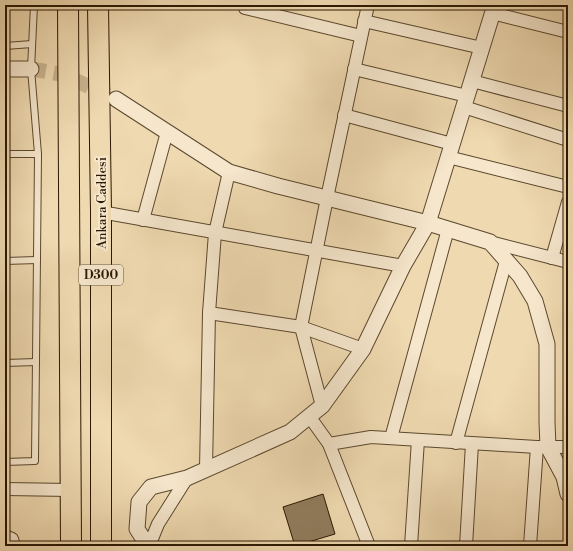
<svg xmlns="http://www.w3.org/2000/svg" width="573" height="551" font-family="'Libre Bodoni',serif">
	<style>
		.building { fill: #907c5c; stroke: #2a1802 }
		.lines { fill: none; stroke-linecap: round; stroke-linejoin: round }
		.tertiary-tunnel { stroke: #c8b28d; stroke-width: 15; stroke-dasharray: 15 8; stroke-linecap: butt }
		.service-casing { stroke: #5b482e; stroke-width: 8 }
		.minor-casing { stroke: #5b482e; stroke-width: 14 }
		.tertiary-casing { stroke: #5b482e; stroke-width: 17 }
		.trunk-casing { stroke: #2a1802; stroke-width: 22 }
		.service { stroke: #f5e6cc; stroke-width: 6 }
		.minor { stroke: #f5e6cc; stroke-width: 12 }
		.tertiary { stroke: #f5e6cc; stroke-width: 15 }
		.trunk { stroke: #efd9b0; stroke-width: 20 }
		.labels { text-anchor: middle; stroke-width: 4; stroke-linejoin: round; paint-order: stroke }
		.shield { fill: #f5e6cc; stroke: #67563f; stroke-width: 1 }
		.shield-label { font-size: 12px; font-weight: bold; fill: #2a1802 }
		.street-label { font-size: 13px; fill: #2a1802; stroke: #f5e6cc }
	</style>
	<rect width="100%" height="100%" fill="#efd9b0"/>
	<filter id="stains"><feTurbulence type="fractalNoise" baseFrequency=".005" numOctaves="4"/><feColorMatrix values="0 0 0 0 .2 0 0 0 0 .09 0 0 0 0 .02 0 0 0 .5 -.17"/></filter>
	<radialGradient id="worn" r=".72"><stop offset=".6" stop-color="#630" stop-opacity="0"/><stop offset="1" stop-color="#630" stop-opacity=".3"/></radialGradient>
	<!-- building -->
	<path class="building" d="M323,494L335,534L295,546L283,507Z"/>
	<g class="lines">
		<!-- tertiary-tunnel -->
		<path class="tertiary-tunnel" d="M31,69L61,74L108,95"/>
		<defs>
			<g id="service">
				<path d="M5,46L32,44"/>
				<path d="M5,154H38"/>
				<path d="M5,261L37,260"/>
				<path d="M5,363L36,362"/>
				<path d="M5,462L35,461L38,154L31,69L34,5"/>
			</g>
			<g id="minor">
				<path d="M245,5V8L361,36"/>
				<path d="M492,13L568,32"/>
				<path d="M364,21L482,48"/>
				<path d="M354,69L467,96"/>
				<path d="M472,81L568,106"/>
				<path d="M464,107L568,140"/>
				<path d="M344,115L452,144"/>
				<path d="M448,157L568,187"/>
				<path d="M101,212L403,266"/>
				<path d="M143,220L167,132"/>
				<path d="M490,242L568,262"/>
				<path d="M552,258L568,202"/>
				<path d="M209,313L301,327L363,349"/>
				<path d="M322,406L301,327L327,198L368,5"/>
				<path d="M309,416L329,444L369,546"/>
				<path d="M391,438L448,229"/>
				<path d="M456,443L506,261"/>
				<path d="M329,444L371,437L537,447H568"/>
				<path d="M206,469L209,313L215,233L229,172"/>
				<path d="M5,489L71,490"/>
				<path d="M5,536L12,539L14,546"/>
				<path d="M149,546L158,524L187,478"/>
				<path d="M411,546L418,440"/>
				<path d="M466,546L472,444"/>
				<path d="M530,546L537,447"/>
			</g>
			<g id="tertiary">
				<path d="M5,69H31"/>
				<path d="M116,99L229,172L278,186L428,223L490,242L520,276L535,301L547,344V422L548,447L564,477L568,494"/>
				<path d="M148,546L137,529L139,502L151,487L187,478L290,432L322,406L363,349L403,266L428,223L495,5"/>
			</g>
			<g id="trunk">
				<path d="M68,5L71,546"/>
				<path d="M98,5L101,212V546"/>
			</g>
		</defs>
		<!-- service casing -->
		<use href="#service" class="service-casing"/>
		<!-- minor casing -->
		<use href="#minor" class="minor-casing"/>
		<!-- tertiary casing -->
		<use href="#tertiary" class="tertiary-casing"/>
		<!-- trunk casing -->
		<use href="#trunk" class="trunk-casing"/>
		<!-- service -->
		<use href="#service" class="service"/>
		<!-- minor -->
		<use href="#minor" class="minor"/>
		<!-- tertiary -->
		<use href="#tertiary" class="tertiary"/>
		<!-- trunk -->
		<use href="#trunk" class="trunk"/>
	</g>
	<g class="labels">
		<!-- shield labels -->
		<rect class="shield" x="79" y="265" width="44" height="20" rx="3"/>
		<g class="shield-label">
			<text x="101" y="279">D300</text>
		</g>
		<!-- street labels -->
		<g class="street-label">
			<text transform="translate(101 203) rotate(-90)" y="5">Ankara Caddesi</text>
		</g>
	</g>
	<!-- margin -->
	<rect width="573" height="551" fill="none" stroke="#efd9b0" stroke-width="20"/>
	<rect x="6" y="6" width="561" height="539" fill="none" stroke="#2a1802" stroke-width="2"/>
	<rect x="10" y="10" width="553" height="531" fill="none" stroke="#2a1802"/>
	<rect width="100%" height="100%" filter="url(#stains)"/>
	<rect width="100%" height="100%" fill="url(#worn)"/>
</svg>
